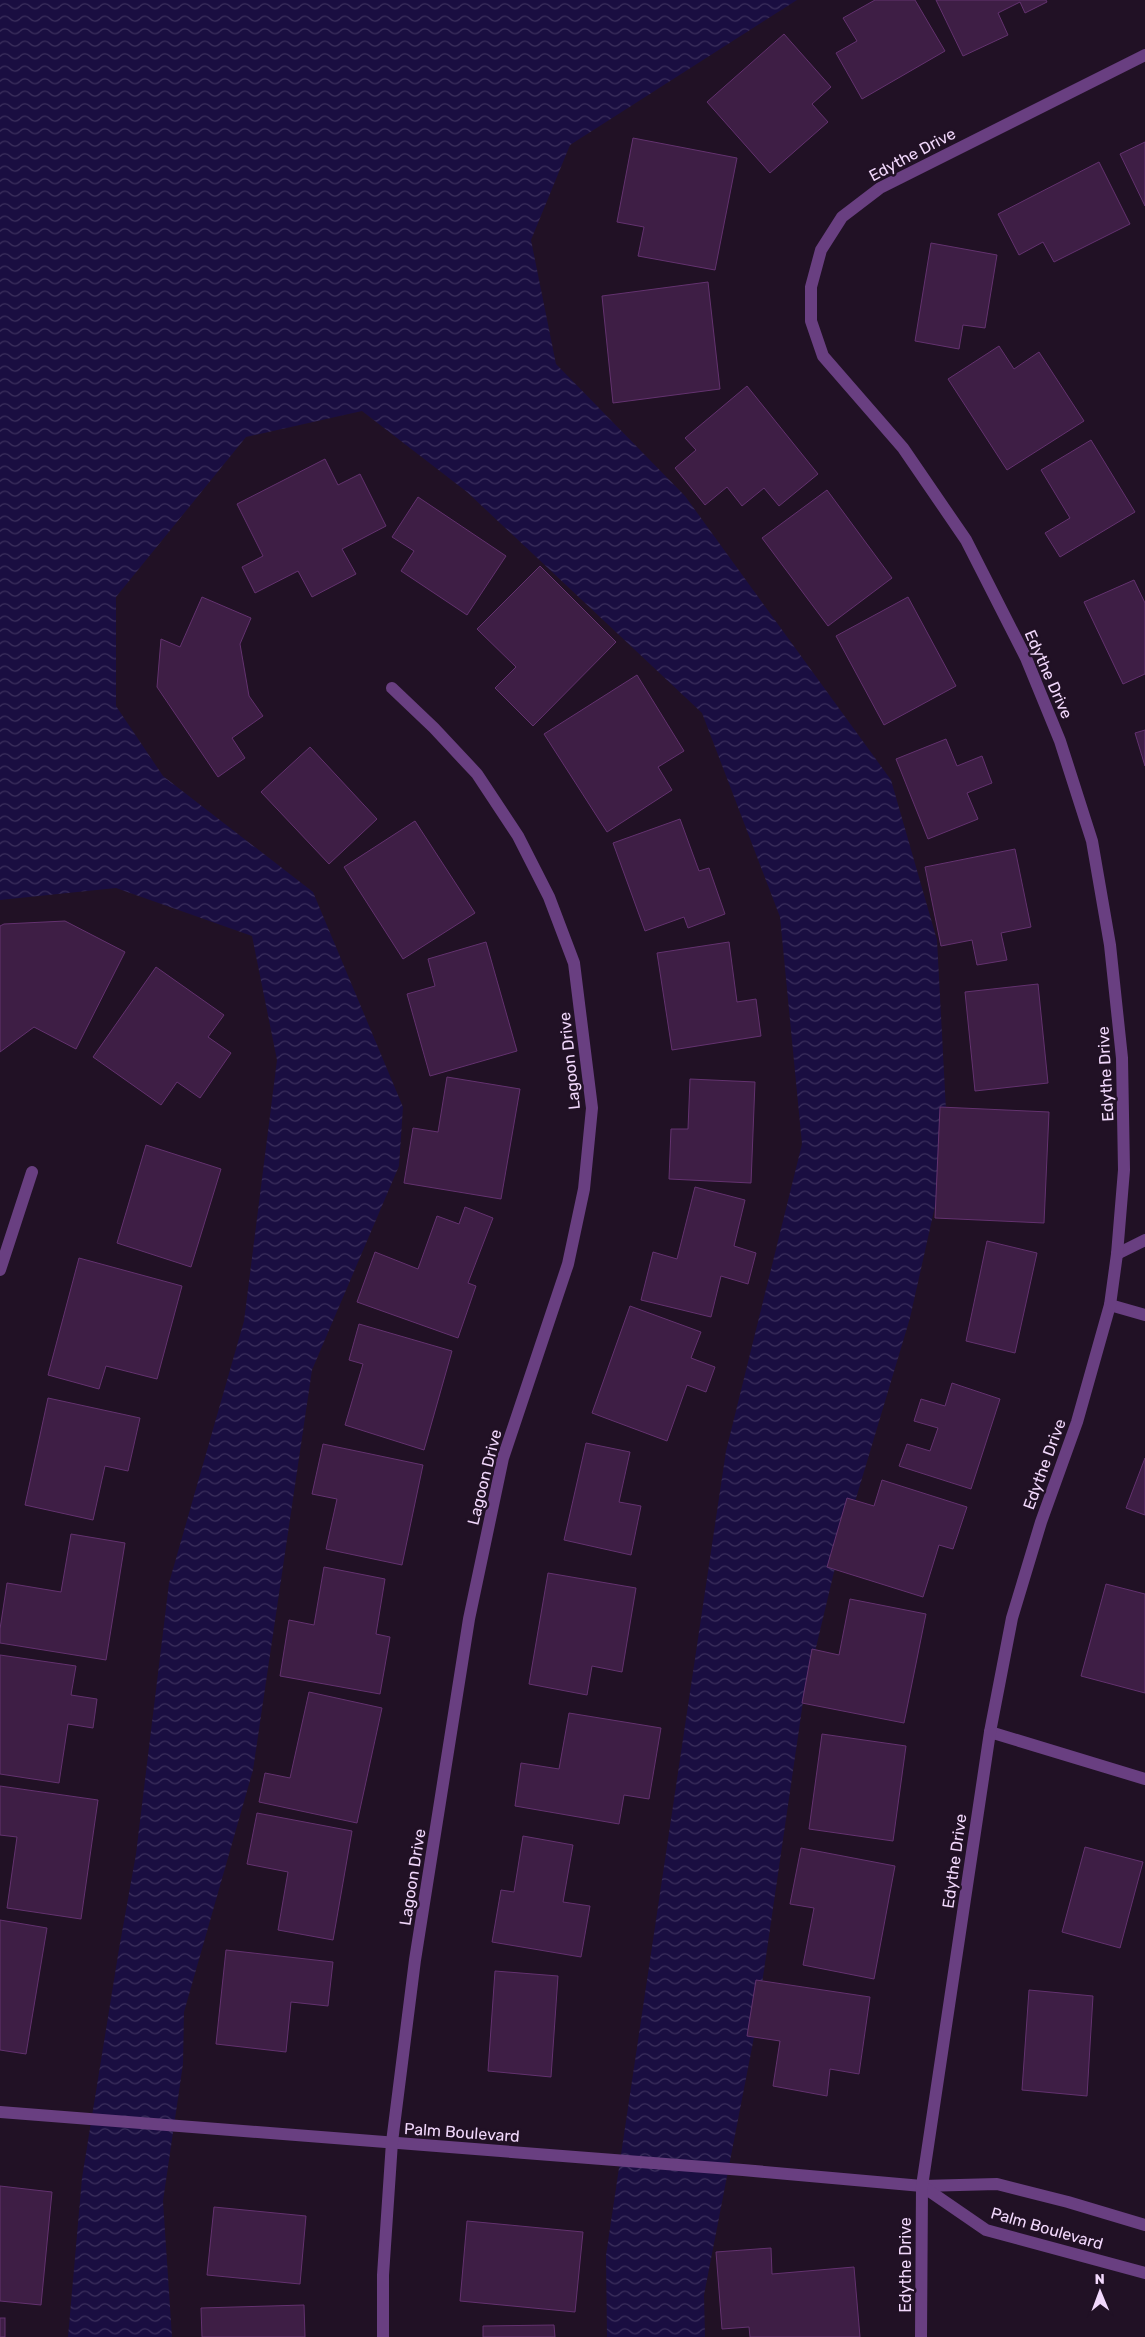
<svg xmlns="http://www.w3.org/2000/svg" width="1145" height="2337" font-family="Rubik,sans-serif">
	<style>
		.water { fill: url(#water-waves) }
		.building { fill: #3e1e45; stroke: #63326f }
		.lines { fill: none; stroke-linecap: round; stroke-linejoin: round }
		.minor { stroke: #693f81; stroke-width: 12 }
		.labels { text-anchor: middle; stroke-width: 5; stroke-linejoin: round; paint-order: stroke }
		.street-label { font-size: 16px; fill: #f2d8fc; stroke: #211125 }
	</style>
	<defs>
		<pattern id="water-waves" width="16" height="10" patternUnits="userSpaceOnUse" patternTransform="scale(1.25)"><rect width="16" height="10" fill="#1a0e41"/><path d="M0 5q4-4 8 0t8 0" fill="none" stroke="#3c305d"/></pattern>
	</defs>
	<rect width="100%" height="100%" fill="#211125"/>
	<!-- water -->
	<path class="water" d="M0,0H797L570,145L531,240L556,364L685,496L891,780L937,940L948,1148L910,1318L834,1572L803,1702L755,2032L704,2295L705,2337H607L606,2255L726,1451L802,1144L780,917L702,713L467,492L362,411L246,437L116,597V706L163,776L313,892L403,1107L399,1166L312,1370L253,1770L184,2012L183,2064L163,2201L172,2337H68L82,2178L119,1949L136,1854L169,1583L244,1321L277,1060L252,936L116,888L0,900Z"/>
	<!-- building -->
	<g class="building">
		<path d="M875,0H915L945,51L862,99L836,53L857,41L843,18Z"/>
		<path d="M936,0H1046L1047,2L1025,13L1020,2L998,13L1008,35L963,56Z"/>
		<path d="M784,34L831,87L812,104L828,122L770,173L707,102Z"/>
		<path d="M633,138L737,158L715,270L638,256L644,227L617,222Z"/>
		<path d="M1145,142V206L1120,154Z"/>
		<path d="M1099,162L1130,224L1054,262L1043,242L1019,255L998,214Z"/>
		<path d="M931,243L997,255L985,328L963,325L959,349L915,341Z"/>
		<path d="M708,282L720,389L613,403L602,296Z"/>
		<path d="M999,346L1014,369L1039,352L1084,421L1007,470L948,379Z"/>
		<path d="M747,386L818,474L779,506L764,488L742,506L727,487L705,505L675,468L696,450L685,438Z"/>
		<path d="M1091,440L1135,512L1060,557L1045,533L1070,518L1041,470Z"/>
		<path d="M325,459L338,485L360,474L386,526L342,549L356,574L312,597L298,571L255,593L242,567L263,556L237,504Z"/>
		<path d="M827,490L892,578L828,626L762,538Z"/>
		<path d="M418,497L506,556L467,615L401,571L414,551L392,537Z"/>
		<path d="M540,566L616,642L533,726L495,688L516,667L477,629Z"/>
		<path d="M1134,580L1145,603V674L1123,684L1084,602Z"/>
		<path d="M202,597L251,618L240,644L249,696L263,716L232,738L245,758L218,777L157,687L161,639L180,647Z"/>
		<path d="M908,597L956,686L884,725L836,636Z"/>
		<path d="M637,675L684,751L658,767L672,790L607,832L544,734Z"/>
		<path d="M1145,730V766L1135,733Z"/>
		<path d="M946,739L957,766L982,756L992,783L967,793L978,819L928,839L896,759Z"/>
		<path d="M310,747L377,819L329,864L261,792Z"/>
		<path d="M680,819L699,871L709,868L725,914L688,928L684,917L645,931L613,843Z"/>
		<path d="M415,821L475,913L403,959L344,867Z"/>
		<path d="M1015,849L1031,927L1001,933L1007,960L977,965L972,940L941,946L925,867Z"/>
		<path d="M65,921L125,952L76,1049L34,1027L0,1052V926L4,924Z"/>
		<path d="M486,942L517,1051L430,1076L407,994L435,986L428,959Z"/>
		<path d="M729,942L737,1002L756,999L761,1036L672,1050L657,953Z"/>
		<path d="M156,967L224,1015L208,1037L231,1053L200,1098L177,1082L161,1105L93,1057Z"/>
		<path d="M1038,984L1048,1083L975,1091L965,992Z"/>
		<path d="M447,1077L520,1089L501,1199L404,1183L413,1128L438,1132Z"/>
		<path d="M690,1079L755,1082L751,1183L669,1179L671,1129H688Z"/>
		<path d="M940,1107L1049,1112L1044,1223L935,1218Z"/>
		<path d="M146,1145L221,1169L191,1267L117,1243Z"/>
		<path d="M695,1187L745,1200L734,1246L756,1253L748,1284L721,1276L711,1317L641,1300L653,1252L677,1259Z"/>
		<path d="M465,1207L493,1218L468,1283L476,1286L458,1338L357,1302L375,1252L418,1269L437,1216L459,1224Z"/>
		<path d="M987,1241L1037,1253L1015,1353L966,1341Z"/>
		<path d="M79,1258L182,1286L157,1379L106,1366L99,1389L48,1375Z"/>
		<path d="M630,1306L701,1332L691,1358L715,1367L706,1392L687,1385L667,1441L592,1413Z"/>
		<path d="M359,1324L452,1351L424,1450L345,1425L363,1364L349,1360Z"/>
		<path d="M952,1383L1000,1399L971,1489L899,1466L907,1444L930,1451L938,1428L914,1421L921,1399L945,1406Z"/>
		<path d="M48,1398L140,1418L128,1471L105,1466L93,1520L25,1505Z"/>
		<path d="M586,1443L630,1452L619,1502L641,1506L631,1555L564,1540Z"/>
		<path d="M323,1444L423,1465L402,1565L326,1549L337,1499L312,1494Z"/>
		<path d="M1145,1458V1515L1126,1508Z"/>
		<path d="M882,1480L967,1507L953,1549L939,1545L923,1597L827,1567L847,1498L874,1506Z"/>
		<path d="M71,1534L125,1543L106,1660L0,1643V1629L7,1583L61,1592Z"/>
		<path d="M324,1567L385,1579L376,1634L390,1637L380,1694L280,1676L289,1620L314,1625Z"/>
		<path d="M548,1573L636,1588L622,1672L592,1666L587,1695L529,1684Z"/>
		<path d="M1106,1584L1145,1594V1693L1081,1676Z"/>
		<path d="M850,1599L926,1614L904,1723L802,1703L812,1649L839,1655Z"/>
		<path d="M0,1655L76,1666L71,1695L97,1699L93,1728L68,1724L59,1783L0,1774Z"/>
		<path d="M309,1692L382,1708L357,1823L259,1802L265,1773L290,1778Z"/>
		<path d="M569,1713L661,1728L649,1799L624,1795L619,1824L515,1806L521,1763L559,1769Z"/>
		<path d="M822,1734L906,1746L893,1841L809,1829Z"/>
		<path d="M0,1786L98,1800L81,1919L7,1908L17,1837L0,1835Z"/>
		<path d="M257,1813L352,1831L333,1940L278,1930L288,1872L247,1864Z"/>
		<path d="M523,1836L573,1845L563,1902L590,1906L581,1957L492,1942L501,1890L514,1892Z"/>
		<path d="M1085,1847L1143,1862L1120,1948L1062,1932Z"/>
		<path d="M801,1848L895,1866L874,1979L803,1965L814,1908L790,1904Z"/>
		<path d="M0,1920L47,1928L26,2054L0,2050Z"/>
		<path d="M226,1950L333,1962L328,2006L291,2002L286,2052L216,2044Z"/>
		<path d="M495,1971L558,1976L551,2077L488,2071Z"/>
		<path d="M756,1980L870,1997L859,2074L830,2069L827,2096L773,2086L780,2041L747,2036Z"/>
		<path d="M1029,1990L1093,1996L1087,2096L1022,2090Z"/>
		<path d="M0,2186L52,2192L41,2305L0,2301Z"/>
		<path d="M214,2207L306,2216L300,2284L207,2275Z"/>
		<path d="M467,2221L583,2232L575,2312L460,2301Z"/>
		<path d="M771,2248L772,2274L854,2267L860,2337H750L749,2327L722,2329L716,2252Z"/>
		<path d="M304,2305L305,2337H202L201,2308Z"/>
		<rect x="0" y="2318" width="5" height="19"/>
		<path d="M554,2325L555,2337H483V2326Z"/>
	</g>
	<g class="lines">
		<!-- minor -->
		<g class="minor">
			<path d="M1117,1254L1145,1240"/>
			<path d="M0,1270L32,1172"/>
			<path d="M1110,1305L1145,1315"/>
			<path d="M990,1732L1145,1779"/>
			<path d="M0,2112L743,2170L922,2186L997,2184L1068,2202L1145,2225"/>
			<path d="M922,2186L986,2230L1145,2273"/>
			<path d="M383,2337V2275L392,2142L415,1960L469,1619L503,1458L568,1264L584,1189L592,1108L574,963L549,897L518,836L477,774L434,728L392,688"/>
			<path d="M921,2337L922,2186L990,1732L1012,1618L1041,1522L1077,1422L1110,1305L1117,1254L1124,1170L1122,1058L1110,945L1092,841L1060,741L1026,658L966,540L903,448L823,356L811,321V287L821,250L842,217L880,188L1145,55"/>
		</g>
	</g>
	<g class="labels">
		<!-- street labels -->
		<g class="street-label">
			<text transform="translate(912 154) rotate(-28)" y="6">Edythe Drive</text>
			<text transform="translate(1049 674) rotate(66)" y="6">Edythe Drive</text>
			<text transform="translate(569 1061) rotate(-96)" y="6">Lagoon Drive</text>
			<text transform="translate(1105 1074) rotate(-93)" y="6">Edythe Drive</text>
			<text transform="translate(1044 1464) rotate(-70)" y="6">Edythe Drive</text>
			<text transform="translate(484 1477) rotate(-76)" y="6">Lagoon Drive</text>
			<text transform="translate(954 1861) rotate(-82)" y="6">Edythe Drive</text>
			<text transform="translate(412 1877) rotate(-81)" y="6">Lagoon Drive</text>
			<text transform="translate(462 2132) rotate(4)" y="6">Palm Boulevard</text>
			<text transform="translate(1047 2228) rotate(16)" y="6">Palm Boulevard</text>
			<text transform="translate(905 2265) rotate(-90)" y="6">Edythe Drive</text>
		</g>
	</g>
	<!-- north arrow -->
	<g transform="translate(1100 2292) rotate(359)" stroke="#211125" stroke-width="4" paint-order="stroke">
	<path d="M0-4L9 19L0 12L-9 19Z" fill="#f2d8fc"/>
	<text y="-8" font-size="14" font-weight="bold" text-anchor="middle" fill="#f2d8fc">N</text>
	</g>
</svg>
